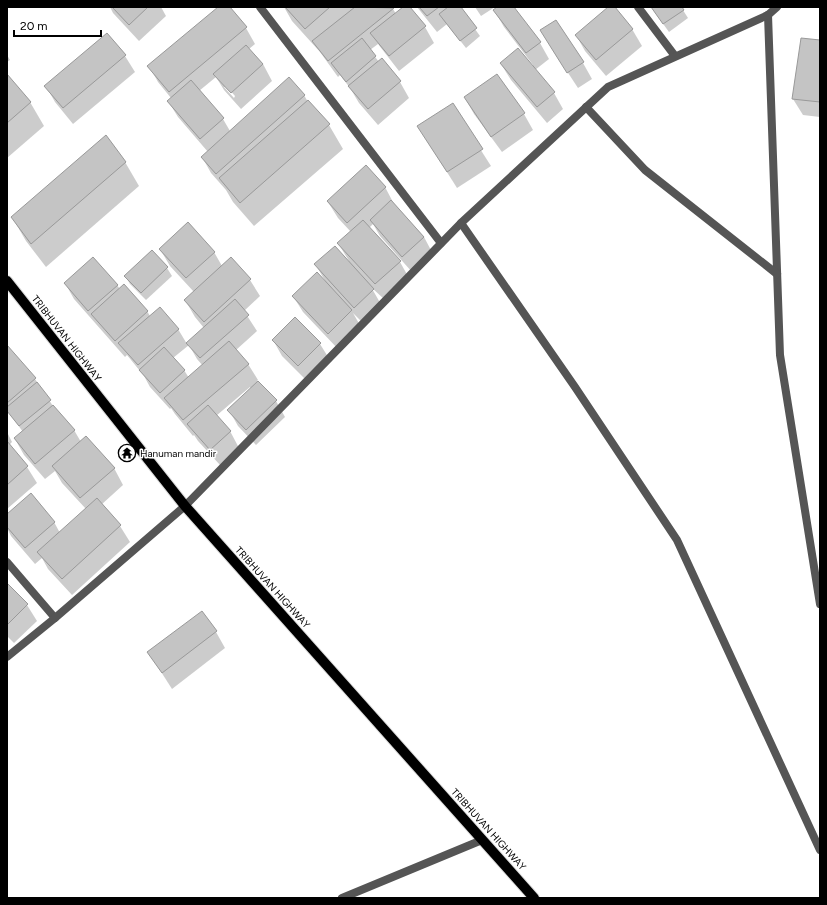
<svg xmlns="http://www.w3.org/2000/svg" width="827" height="905" font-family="Figtree,sans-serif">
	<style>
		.shadow { fill: #0003; fill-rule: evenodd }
		.building { fill: #c4c4c4; stroke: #999 }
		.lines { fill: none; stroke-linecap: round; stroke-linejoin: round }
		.primary-casing { stroke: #dbdbdb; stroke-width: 12 }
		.minor { stroke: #555; stroke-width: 8 }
		.primary { stroke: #000; stroke-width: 10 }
		.labels { text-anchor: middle; stroke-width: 3; stroke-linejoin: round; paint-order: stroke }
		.street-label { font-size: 10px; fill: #000; stroke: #fff }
		.poi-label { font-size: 10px; fill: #000; stroke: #fff; text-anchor: start }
	</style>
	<rect width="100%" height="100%" fill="#fff"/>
	<!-- shadow -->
	<g class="shadow">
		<path d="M110,7H161L166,16L139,41L113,13Z"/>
		<path d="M219,7H229L246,28L255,44L249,49L263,64L272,81L241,109L224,90L216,77L199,91L223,119L230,131L304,95L308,102L329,125L343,149L254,226L233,202L226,190L211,173L202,157L208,152L178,117L168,101L171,98L158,82L149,66ZM224,87H227L235,96L234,98Z"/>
		<path d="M284,7H392L396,14L405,7H409L425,27L434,43L399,71L378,44L370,50L379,62L400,82L409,98L378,125L359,103L350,88L340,75L338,77L320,52L292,21Z"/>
		<path d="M417,7H459L480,36L466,48L447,24L437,32Z"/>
		<path d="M475,7H495L481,16Z"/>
		<path d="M499,7H513L540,43L549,59L535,70L554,93L563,109L547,123L511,80L501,64L532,66L533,65L504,27L494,10Z"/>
		<path d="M609,7H613L632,29L642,46L606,76L585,51L576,35Z"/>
		<path d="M651,7H681L688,18L669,32Z"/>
		<path d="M107,34L125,56L135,72L73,124L55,102L46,86Z"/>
		<path d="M820,41V117L803,115L793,99Z"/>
		<path d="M551,47L583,63L592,79L578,88Z"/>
		<path d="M7,55L10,60L7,62Z"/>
		<path d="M7,75L30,102L44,126L7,158Z"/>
		<path d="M465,98L524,114L533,130L502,152L474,114Z"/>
		<path d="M452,105L491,166L457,188L418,126Z"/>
		<path d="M125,162L139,186L46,267L26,241L12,217Z"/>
		<path d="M385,187L394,204L424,237L433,254L412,272L380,236L373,224L369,228L400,262L409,278L385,300L371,287L382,306L363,323L353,313L361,327L338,349L303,312L293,296L325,281L316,265L349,261L338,243L351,232L338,218L328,202Z"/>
		<path d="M160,249L214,252L222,266L250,280L260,296L244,311L257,331L236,350L248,364L258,380L257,381L276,401L285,417L256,445L238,426L229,410L251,389L250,387L216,416L230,431L239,448L220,465L198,441L194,435L193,436L175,414L171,408L170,409L150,387L144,376L127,355L125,357L74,299L65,283L117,285L120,289L147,311L150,316L178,329L187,344L204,328L195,317L185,300L194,292L170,266ZM189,345L197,359L203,366L189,378L184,370L173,358Z"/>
		<path d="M151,251L167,268L172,276L146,300L130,284L125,276Z"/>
		<path d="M273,340L320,344L330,360L308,382L282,356Z"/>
		<path d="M7,346L35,379L55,409L74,430L81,442L114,468L123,485L101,505L120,526L130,542L72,595L48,569L42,558L35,564L11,536L7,528V515L54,522L60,533L86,509L62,483L55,471L45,479L24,455L15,439L23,432L7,410Z"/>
		<path d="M7,432L12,442L9,445L27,467L37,483L7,509Z"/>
		<path d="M7,584L27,605L37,621L14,643L7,636Z"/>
		<path d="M216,632L225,648L172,689L149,653Z"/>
	</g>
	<!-- building -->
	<g class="building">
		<path d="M112,7H148L129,25Z"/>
		<path d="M218,7H230L247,27L169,92L147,66Z"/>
		<path d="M285,7H330L305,29Z"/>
		<path d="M355,7L394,8L328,61L312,41Z"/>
		<path d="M403,7H410L426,26L389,56L370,33Z"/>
		<path d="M419,7H439L427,16Z"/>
		<path d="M448,7H461L477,28L460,41L439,14Z"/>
		<path d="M497,7H514L541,42L526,53L493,10Z"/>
		<path d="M608,7H615L633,29L596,60L575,35Z"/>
		<path d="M651,7H682L684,10L663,24Z"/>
		<path d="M556,20L584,62L567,73L540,30Z"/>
		<path d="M107,33L126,55L63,108L44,86Z"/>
		<path d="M362,38L376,56L346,82L331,63Z"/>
		<path d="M801,38L820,40V102L792,99Z"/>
		<path d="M246,45L263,64L231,93L213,74Z"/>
		<path d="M518,48L555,92L537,107L500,63Z"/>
		<path d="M382,58L401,81L368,109L348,86Z"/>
		<path d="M7,74L31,102L7,123Z"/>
		<path d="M497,74L525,113L491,137L464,97Z"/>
		<path d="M289,77L305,95L216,174L201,157Z"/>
		<path d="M191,80L224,118L200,139L167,101Z"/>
		<path d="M308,100L330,124L240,203L219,178Z"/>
		<path d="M453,103L483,149L447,172L417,126Z"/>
		<path d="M106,135L126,162L31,244L11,217Z"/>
		<path d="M366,165L386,187L347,223L327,201Z"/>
		<path d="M391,200L424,237L402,257L370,220Z"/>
		<path d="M363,220L401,261L375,284L337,243Z"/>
		<path d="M188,222L215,252L186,278L159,249Z"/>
		<path d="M335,246L374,289L354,308L314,264Z"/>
		<path d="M152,250L168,267L141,293L124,276Z"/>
		<path d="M93,257L118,285L88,311L64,283Z"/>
		<path d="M231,257L251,279L204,322L184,300Z"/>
		<path d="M317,272L352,310L328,334L292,296Z"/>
		<path d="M124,284L148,311L115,341L91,314Z"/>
		<path d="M235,299L249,315L200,358L186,343Z"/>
		<path d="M160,307L179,329L138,365L118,343Z"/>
		<path d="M295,317L321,343L298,366L272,340Z"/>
		<path d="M229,341L249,364L183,420L164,398Z"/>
		<path d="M7,345L36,378L7,403Z"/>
		<path d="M164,347L185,370L160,393L139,370Z"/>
		<path d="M258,381L277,400L246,430L227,410Z"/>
		<path d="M37,382L51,400L19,426L7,411V407Z"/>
		<path d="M53,405L75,430L35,464L14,438Z"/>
		<path d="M208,405L231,431L210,450L187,424Z"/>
		<path d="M86,436L115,468L80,498L52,466Z"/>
		<path d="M7,441L28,466L7,485Z"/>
		<path d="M31,493L55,522L25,548L7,527V514Z"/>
		<path d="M97,498L121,525L62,579L37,552Z"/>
		<path d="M7,583L28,604L7,625Z"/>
		<path d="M202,611L217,631L162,673L147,652Z"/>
	</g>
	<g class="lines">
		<defs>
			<path id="primary" d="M7,281L185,506L534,898"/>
		</defs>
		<!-- primary casing -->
		<use href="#primary" class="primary-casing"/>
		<!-- minor -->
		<g class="minor">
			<path d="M260,7L441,243"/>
			<path d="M638,7L675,56"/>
			<path d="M768,15L780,355L820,604"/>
			<path d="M586,107L645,170L777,274"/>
			<path d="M461,223L575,387L677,540L820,850"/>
			<path d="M7,562L55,618"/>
			<path d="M7,657L55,618L185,506L461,223L608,87L768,15L777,7"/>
			<path d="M342,898L482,840"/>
		</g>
		<!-- primary -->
		<use href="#primary" class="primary"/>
	</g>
	<!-- icons -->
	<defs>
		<symbol id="temple-ring" viewBox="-11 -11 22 22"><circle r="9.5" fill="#fff" stroke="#000" stroke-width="1.5"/><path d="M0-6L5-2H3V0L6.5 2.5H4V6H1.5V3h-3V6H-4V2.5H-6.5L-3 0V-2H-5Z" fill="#000"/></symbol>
	</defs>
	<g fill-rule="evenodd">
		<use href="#temple-ring" x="117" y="443" width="20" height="20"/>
	</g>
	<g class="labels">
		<!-- street labels -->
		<g class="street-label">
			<text transform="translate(67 338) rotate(52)" y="4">TRIBHUVAN HIGHWAY</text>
			<text transform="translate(273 587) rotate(48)" y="4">TRIBHUVAN HIGHWAY</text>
			<text transform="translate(489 829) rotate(48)" y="4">TRIBHUVAN HIGHWAY</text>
		</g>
		<!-- poi labels -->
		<g class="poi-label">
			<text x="140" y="457">Hanuman mandir</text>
		</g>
	</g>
	<!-- border -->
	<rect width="827" height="905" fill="none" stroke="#000000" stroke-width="16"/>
	<!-- scale -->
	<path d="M14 30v6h87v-6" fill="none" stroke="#000000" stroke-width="2"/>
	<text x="20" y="30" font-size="12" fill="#000000" stroke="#ffffff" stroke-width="3" paint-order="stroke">20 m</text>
</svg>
